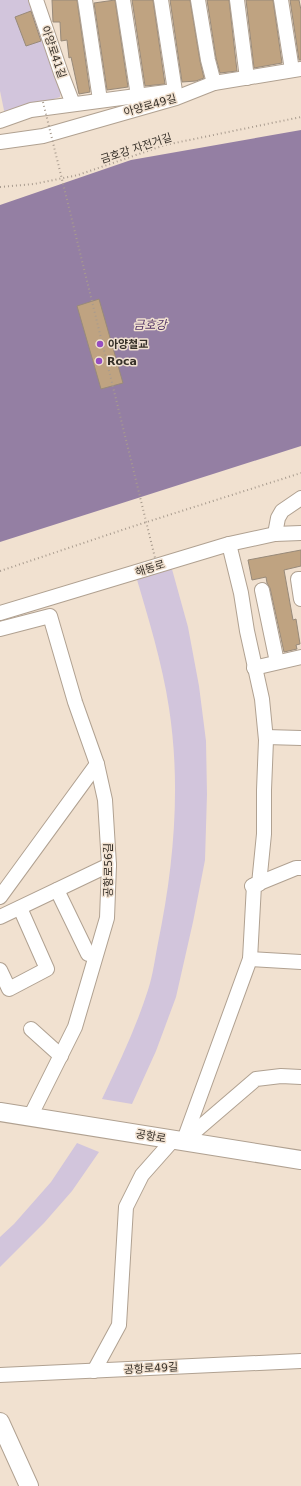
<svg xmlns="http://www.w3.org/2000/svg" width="301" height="1486" font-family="'DejaVu Sans','Noto Sans KR',sans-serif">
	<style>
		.green { fill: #d2c5dc }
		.water { fill: #947fa3 }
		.building { fill: #bfa381; stroke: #988a7a }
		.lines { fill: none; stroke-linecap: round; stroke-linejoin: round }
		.minor-casing { stroke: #b0a191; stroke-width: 16 }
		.major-casing { stroke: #b0a191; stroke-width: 20 }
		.path { stroke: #a89b8e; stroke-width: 2; stroke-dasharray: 1 3; stroke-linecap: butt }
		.minor { stroke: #fff; stroke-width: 14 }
		.major { stroke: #fff; stroke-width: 18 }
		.path-bridge { stroke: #a89b8e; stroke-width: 2; stroke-dasharray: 1 3; stroke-linecap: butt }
		.poi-dot { fill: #954ec1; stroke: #f1e1d0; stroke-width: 1.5 }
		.labels { text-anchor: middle; stroke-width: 3; stroke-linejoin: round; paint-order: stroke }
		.street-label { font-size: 11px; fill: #363029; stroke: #f1e1d0 }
		.poi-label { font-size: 11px; font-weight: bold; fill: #363029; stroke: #f1e1d0; text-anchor: start }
		.water-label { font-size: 12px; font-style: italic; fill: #543768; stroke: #f1e1d0 }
	</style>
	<rect width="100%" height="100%" fill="#f1e1d0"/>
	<!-- green -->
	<g class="green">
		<path d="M0,0H29L61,88L60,97L5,115L0,91Z"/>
		<path d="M170,562L188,627L199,686L206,741L207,794L205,860L193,922L176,997L156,1051L132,1104L102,1099C119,1063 136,1028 148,990C153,975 155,958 158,943C174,866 181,786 169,708C162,662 148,617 135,573Z"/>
		<path d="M77,1143L99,1152L72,1191L44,1223L0,1267V1237L14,1224L51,1182Z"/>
	</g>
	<!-- water -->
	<path class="water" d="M301,130V446L0,542V205L131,160Z"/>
	<!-- building -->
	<g class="building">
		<path d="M52,0H77L90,92L79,94L71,57L69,58L67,40L61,41L60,22H53Z"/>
		<path d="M115,0L128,87L107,90L94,3Z"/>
		<path d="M132,0H153L165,84L145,86Z"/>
		<path d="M170,0H190L200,61L204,78L196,81L182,82Z"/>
		<path d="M207,0H229L237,71L220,73L216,58Z"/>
		<path d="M246,0H273L282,63L254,68Z"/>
		<path d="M290,0H299L301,10V60H299Z"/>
		<path d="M31,11L41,41L26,46L15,17Z"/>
		<path d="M99,299L123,383L101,389L77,306Z"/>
		<path d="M301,550V566L284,570L293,620L296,619L300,644L296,645L297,649L284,652L270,588L267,583L266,577L252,580L248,560Z"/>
	</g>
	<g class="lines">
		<defs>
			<g id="minor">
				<path d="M36,0L61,73L73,104"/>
				<path d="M85,0L100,100"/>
				<path d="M123,0L138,96"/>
				<path d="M161,0L175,91"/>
				<path d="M198,0L208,60L214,83"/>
				<path d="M237,0L247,78"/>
				<path d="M281,0L292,70"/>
				<path d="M0,121L31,110L174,91"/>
				<path d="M0,142L43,136L176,98L214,83L301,69"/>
				<path d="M275,534L278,518L282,511L301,498"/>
				<path d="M229,544L241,593L247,631L262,699L266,740L264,790V834L259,884"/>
				<path d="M301,579H298L301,599"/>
				<path d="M262,590L277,662"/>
				<path d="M0,613L229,544L275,534L301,533"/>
				<path d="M0,629L50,616L75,702L97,764L105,800L109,865L107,918L75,1027L30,1117"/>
				<path d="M254,668L301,657"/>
				<path d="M266,737L301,738"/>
				<path d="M252,886L296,868H301"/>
				<path d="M57,890L88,954"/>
				<path d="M0,897L97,764"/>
				<path d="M0,917L109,865"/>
				<path d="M250,959L301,962"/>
				<path d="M0,970L9,989L47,969L20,908"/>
				<path d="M31,1029L61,1056"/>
				<path d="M184,1140L250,959L254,885"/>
				<path d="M185,1140L256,1079L281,1076L301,1077"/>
				<path d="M94,1371L119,1325L126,1207L142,1175L173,1140"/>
				<path d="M0,1375L301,1361"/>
			</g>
			<g id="major">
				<path d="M0,1112L301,1160"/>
				<path d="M0,1422L29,1486"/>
			</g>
		</defs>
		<!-- minor casing -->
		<use href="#minor" class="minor-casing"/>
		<!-- major casing -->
		<use href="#major" class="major-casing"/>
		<!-- path -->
		<g class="path">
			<path d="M0,187L34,184L78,175L165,145L301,117"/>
			<path d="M0,571L128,528L301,473"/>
		</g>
		<!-- minor -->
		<use href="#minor" class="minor"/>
		<!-- major -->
		<use href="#major" class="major"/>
		<!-- path-bridge -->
		<path class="path-bridge" d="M43,102L157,566"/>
	</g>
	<!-- markers -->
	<g class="poi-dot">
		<circle cx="100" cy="344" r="4"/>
		<circle cx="99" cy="361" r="4"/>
	</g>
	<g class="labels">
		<!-- street labels -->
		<g class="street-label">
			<text transform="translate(54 52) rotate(71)" y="4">아양로41길</text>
			<text transform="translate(150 105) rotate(-16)" y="4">아양로49길</text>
			<text transform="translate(136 148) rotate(-18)" y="4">금호강 자전거길</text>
			<text transform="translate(150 568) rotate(-17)" y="4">해동로</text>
			<text transform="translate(108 870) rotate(-90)" y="4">공항로56길</text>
			<text transform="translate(151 1136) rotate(10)" y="4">공항로</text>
			<text transform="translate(151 1368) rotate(-3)" y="4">공항로49길</text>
		</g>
		<!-- poi labels -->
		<g class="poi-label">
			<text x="108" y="348">아양철교</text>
			<text x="107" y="365">Roca</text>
		</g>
		<!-- water labels -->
		<g class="water-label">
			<text x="150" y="329">금호강</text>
		</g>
	</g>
</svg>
